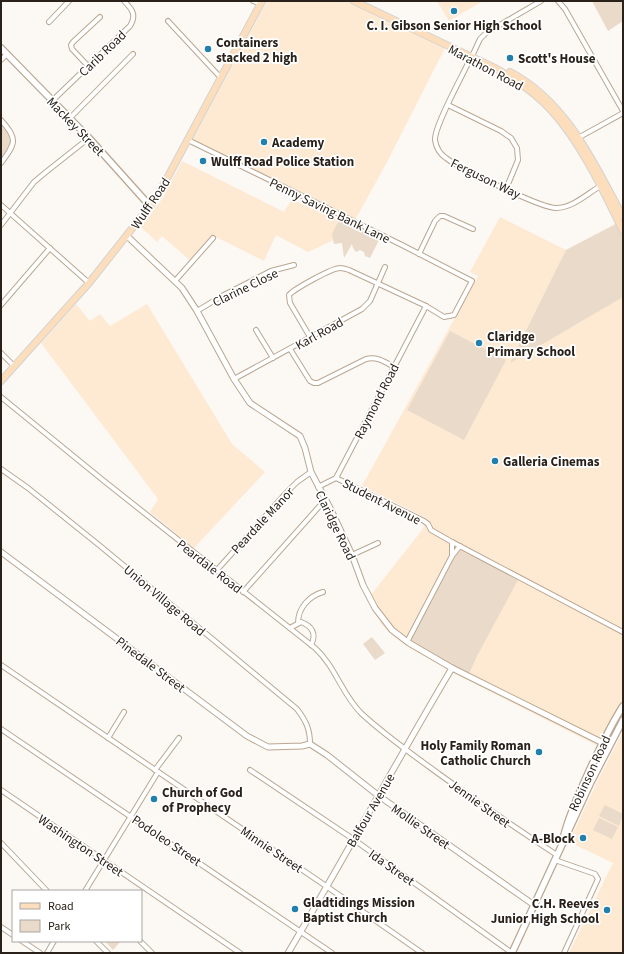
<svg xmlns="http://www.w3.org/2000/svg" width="624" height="954" font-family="'Source Sans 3',sans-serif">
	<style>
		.built { fill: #fee9d3 }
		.green { fill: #e9daca }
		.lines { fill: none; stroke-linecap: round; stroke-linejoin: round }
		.minor-casing { stroke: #baa792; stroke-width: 6 }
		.tertiary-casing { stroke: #baa792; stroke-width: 7 }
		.secondary-casing { stroke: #baa792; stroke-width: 8 }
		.primary-casing { stroke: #d4d3d1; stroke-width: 8 }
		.minor { stroke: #fff; stroke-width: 4 }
		.tertiary { stroke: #fff; stroke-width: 5 }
		.secondary { stroke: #fff; stroke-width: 5.5 }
		.primary { stroke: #fcdebc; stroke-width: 6 }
		.poi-dot { fill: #207fac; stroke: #fff; stroke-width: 1.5 }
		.labels { text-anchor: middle; stroke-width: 3.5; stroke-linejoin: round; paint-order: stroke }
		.poi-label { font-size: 13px; font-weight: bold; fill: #2a221a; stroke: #fff; text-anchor: start }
		.street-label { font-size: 13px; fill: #2a221a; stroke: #fff }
	</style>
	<rect width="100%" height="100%" fill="#fcf8f3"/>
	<!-- built -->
	<g class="built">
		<path d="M267,1H352L445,48L387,162L355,220L192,140Z"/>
		<path d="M437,1H483L449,21Z"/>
		<path d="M182,161L284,212L292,199L339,221L336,239L308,252L276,235L264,261L216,237L193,263L162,236L157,242L141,227L162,199Z"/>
		<path d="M500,217L566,250L619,222L623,229V702L598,746L454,673L405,645L393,636L383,626L367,600L422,530L428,519L362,486L478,276L470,272Z"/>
		<path d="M76,304L90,321L100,314L110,326L147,304L232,444L265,472L194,548L150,512L158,499L41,343Z"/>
		<path d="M623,732V953H569L613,863L569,842L599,778Z"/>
	</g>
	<!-- green -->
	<g class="green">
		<path d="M592,1H623V21L608,31Z"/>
		<path d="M1,125L9,134L11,143L1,159Z"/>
		<path d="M340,218L380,238L370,258L365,256L364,252L360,250L356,252L353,248L352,244L344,258L342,243L334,244L332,234Z"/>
		<path d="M618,223L623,233V297L510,363L566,250Z"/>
		<path d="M450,331L506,360L464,440L407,410Z"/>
		<path d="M459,550L519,578L477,656L468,676L410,641Z"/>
		<path d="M372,637L385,653L375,660L363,644Z"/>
		<path d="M605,805L623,814L619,826L599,816Z"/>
		<path d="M599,818L618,827L612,839L593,830Z"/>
		<path d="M105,941H121L113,950Z"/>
	</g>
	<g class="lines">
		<defs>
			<g id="minor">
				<path d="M253,1L261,4"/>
				<path d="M558,1L565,9L623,111"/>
				<path d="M168,21L221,78"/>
				<path d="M49,22L69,1"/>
				<path d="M473,54L480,39L486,33L541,1"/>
				<path d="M471,57C464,73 434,126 435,140C436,147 440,154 446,158C459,168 541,208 556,208C573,208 588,193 602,185"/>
				<path d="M1,60L7,54"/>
				<path d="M88,66L72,49L71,45L73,42L100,17"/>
				<path d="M52,101L130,26C137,15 132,9 124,1"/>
				<path d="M448,105L501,131L511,138L517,148L518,160L506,189"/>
				<path d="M69,119L133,54"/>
				<path d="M1,120C18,139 16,143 1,163"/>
				<path d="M578,138L623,113"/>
				<path d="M188,140L402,245L472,281L454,315L444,317L426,306L349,270C346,269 342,268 340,268C332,268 294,289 289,295L290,303L310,337"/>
				<path d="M1,205L89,283"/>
				<path d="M1,225L34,182L46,172L89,138"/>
				<path d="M419,254L435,221L440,216H444L473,229"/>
				<path d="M175,281L213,238"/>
				<path d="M1,305L50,248"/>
				<path d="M197,311L222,296L271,271L294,265"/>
				<path d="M256,330L273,358"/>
				<path d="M290,349L310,381L314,383H318L366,359C377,356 385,362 394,367"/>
				<path d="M1,353L14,366"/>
				<path d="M234,379L362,309L370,301L385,267"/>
				<path d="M1,397L104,481L315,648C336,667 342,695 362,714C386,736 413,755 439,774C478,802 517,829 557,855"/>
				<path d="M1,469L28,488L99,545L297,709C306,721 310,729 310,744"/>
				<path d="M336,478L424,521L428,524L431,530L452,542L623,632"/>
				<path d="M318,487L336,478L426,306"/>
				<path d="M452,542V556"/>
				<path d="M352,555L378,543"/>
				<path d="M216,571L286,493L297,482L311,472"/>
				<path d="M243,592L325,500"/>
				<path d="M298,623C298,608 309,596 323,592"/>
				<path d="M290,628L301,622C312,626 317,634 311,645"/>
				<path d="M407,642L452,556L460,546"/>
				<path d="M1,665L326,886L422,953"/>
				<path d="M1,729L332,953"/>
				<path d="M108,738L124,712"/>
				<path d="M155,770L179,738"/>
				<path d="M250,770L353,839L512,953"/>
				<path d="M1,790L240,953"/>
				<path d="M1,843L47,891"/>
				<path d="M555,860L595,874L598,879L564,953"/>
				<path d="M85,891L158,772"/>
				<path d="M1,927L13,935"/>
				<path d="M22,941L40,953"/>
				<path d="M96,941L108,953"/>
				<path d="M140,941L152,953"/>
				<path d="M47,953L54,941"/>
			</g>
			<g id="tertiary">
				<path d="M127,236L182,288L197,311L234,379L250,403L300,436L305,448L311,472L331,510L352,555L363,585L375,608L392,630L409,643L452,668L609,746"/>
				<path d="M1,552L247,736L268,747L302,746L310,744L327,755L379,796L534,905"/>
				<path d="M288,953C344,859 396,762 452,668"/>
			</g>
			<g id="secondary">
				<path d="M1,48L89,138L150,206"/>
				<path d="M564,835C570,812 580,791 590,769C600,748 610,726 623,706"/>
				<path d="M512,953L590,784L623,720"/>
			</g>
			<g id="primary">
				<path d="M354,1L493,67C515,79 535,92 552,111C581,143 604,192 623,231"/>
				<path d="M510,72C567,102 594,163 623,217"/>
				<path d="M1,381L89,283L157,197L262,1"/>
			</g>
		</defs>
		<!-- minor casing -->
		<use href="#minor" class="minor-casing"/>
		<!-- tertiary casing -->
		<use href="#tertiary" class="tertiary-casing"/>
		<!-- secondary casing -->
		<use href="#secondary" class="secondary-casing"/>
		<!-- primary casing -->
		<use href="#primary" class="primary-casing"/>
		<!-- minor -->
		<use href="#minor" class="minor"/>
		<!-- tertiary -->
		<use href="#tertiary" class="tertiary"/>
		<!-- secondary -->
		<use href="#secondary" class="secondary"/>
		<!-- primary -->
		<use href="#primary" class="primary"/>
	</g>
	<!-- markers -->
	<g class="poi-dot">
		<circle cx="454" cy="11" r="4"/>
		<circle cx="208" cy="49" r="4"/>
		<circle cx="510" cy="58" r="4"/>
		<circle cx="264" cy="142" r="4"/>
		<circle cx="203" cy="161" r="4"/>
		<circle cx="479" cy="343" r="4"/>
		<circle cx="495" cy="461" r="4"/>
		<circle cx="539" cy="752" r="4"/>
		<circle cx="154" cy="799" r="4"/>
		<circle cx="583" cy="838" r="4"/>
		<circle cx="295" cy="909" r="4"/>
		<circle cx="607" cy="910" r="4"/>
	</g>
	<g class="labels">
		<!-- poi labels -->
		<g class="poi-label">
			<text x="454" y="30" text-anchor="middle">C. I. Gibson Senior High School</text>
			<text x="216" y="47">Containers<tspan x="216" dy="15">stacked 2 high</tspan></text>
			<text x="518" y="63">Scott's House</text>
			<text x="272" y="147">Academy</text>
			<text x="211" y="166">Wulff Road Police Station</text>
			<text x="487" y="341">Claridge<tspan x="487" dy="15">Primary School</tspan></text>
			<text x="503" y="466">Galleria Cinemas</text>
			<text x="531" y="750" text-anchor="end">Holy Family Roman<tspan x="531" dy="15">Catholic Church</tspan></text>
			<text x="162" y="797">Church of God<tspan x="162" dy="15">of Prophecy</tspan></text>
			<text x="575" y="843" text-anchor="end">A-Block</text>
			<text x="303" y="907">Gladtidings Mission<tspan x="303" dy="15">Baptist Church</tspan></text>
			<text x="599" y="908" text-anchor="end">C.H. Reeves<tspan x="599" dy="15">Junior High School</tspan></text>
		</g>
		<!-- street labels -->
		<g class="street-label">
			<text transform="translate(102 53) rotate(-44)" y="5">Carib Road</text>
			<text transform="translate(486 67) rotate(28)" y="5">Marathon Road</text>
			<text transform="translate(76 126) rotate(46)" y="5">Mackey Street</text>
			<text transform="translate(486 178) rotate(26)" y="5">Ferguson Way</text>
			<text transform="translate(150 203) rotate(-56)" y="5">Wulff Road</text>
			<text transform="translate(330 210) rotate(26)" y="5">Penny Saving Bank Lane</text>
			<text transform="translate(245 287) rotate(-26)" y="5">Clarine Close</text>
			<text transform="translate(319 333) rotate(-29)" y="5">Karl Road</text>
			<text transform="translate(376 401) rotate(-63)" y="5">Raymond Road</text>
			<text transform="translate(382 501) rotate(27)" y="5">Student Avenue</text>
			<text transform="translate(262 520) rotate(-47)" y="5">Peardale Manor</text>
			<text transform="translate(336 525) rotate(64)" y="5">Claridge Road</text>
			<text transform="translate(210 566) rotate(38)" y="5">Peardale Road</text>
			<text transform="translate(165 600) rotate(40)" y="5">Union Village Road</text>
			<text transform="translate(151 664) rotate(37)" y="5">Pinedale Street</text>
			<text transform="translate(589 773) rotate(-65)" y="5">Robinson Road</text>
			<text transform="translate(480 803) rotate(36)" y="5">Jennie Street</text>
			<text transform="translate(370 810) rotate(-60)" y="5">Balfour Avenue</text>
			<text transform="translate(421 826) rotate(35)" y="5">Mollie Street</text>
			<text transform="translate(167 840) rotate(34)" y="5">Podoleo Street</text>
			<text transform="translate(81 845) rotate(34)" y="5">Washington Street</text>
			<text transform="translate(272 849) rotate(34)" y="5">Minnie Street</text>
			<text transform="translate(392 867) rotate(35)" y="5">Ida Street</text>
		</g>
	</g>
	<!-- border -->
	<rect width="624" height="954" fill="none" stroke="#2a221a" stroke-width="4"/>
	<!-- legend -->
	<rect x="12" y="890" width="130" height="52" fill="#ffffff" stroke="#aaa7a3"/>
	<rect x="20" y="903" width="20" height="6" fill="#fcdebc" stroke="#aaa7a3"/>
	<text x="48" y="910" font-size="12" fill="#2a221a">Road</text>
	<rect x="20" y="920" width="20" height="12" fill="#e9daca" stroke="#aaa7a3"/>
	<text x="48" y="930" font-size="12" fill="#2a221a">Park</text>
</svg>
